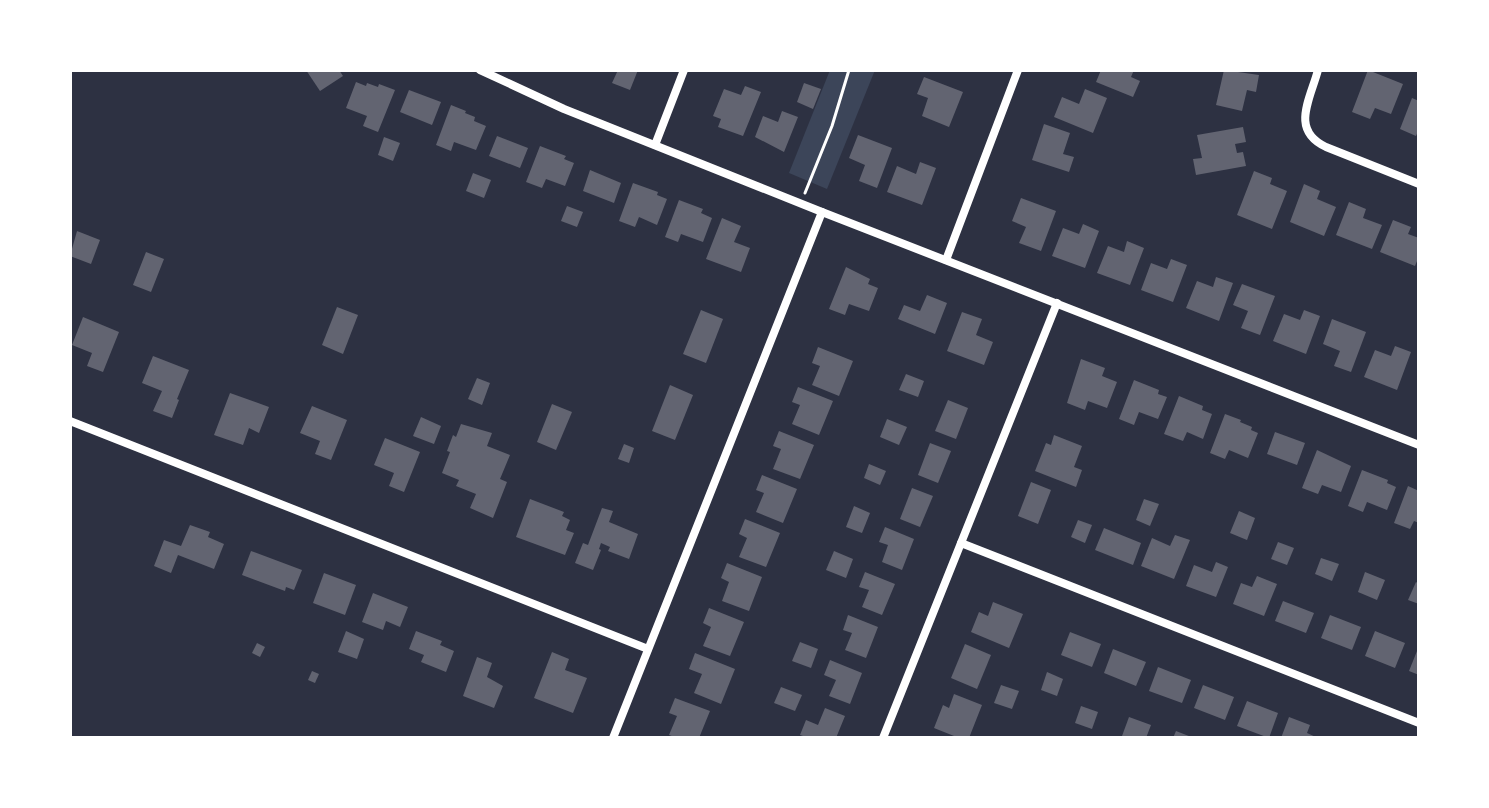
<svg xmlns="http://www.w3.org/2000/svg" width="1489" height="808" font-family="'Asap Condensed',sans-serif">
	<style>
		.green { fill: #3c4559 }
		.building { fill: #626471 }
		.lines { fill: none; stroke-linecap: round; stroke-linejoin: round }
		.path { stroke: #fff; stroke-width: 3 }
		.minor { stroke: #fff; stroke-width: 8 }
	</style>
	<rect width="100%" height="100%" fill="#2d3142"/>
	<!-- green -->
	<path class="green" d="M830,70H875L827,189L789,173Z"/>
	<!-- building -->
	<g class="building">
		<path d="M306,70H339L343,76L320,91Z"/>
		<path d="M618,70H638L630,90L612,83Z"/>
		<path d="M1101,70H1134L1131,77L1140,81L1133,97L1096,82Z"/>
		<path d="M1224,70L1259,75L1256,92L1247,90L1242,111L1216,105Z"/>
		<path d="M1368,70L1403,84L1391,114L1375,108L1370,119L1352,112Z"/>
		<path d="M924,77L963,92L949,127L922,116L928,98L917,94Z"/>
		<path d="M356,82L366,86L367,83L378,87L379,84L395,90L378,132L363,126L367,116L346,108Z"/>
		<path d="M804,83L821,89L813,109L797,102Z"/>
		<path d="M745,86L761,92L743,136L718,127L721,119L713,116L724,89L741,95Z"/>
		<path d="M1085,89L1107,98L1093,133L1054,117L1062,97L1079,104Z"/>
		<path d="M409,90L441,102L432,125L400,112Z"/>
		<path d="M1412,98L1419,101V129L1416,136L1400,129Z"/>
		<path d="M451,105L466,111L465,113L475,117L474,121L486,126L476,150L454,142L451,151L436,145Z"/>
		<path d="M782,111L798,117L784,152L755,137L763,116L778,122Z"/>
		<path d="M1044,124L1070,133L1063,154L1074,157L1069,172L1032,160Z"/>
		<path d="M1243,127L1246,142L1235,144L1237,153L1243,152L1246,166L1196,175L1193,159L1202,158L1197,135Z"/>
		<path d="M858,135L892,148L877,188L859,181L865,165L849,158Z"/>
		<path d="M497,136L528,148L520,168L489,156Z"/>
		<path d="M384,137L400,143L393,161L378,155Z"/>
		<path d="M540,146L566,156L564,159L574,163L565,186L546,179L542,188L526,182Z"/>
		<path d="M920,162L936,168L922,205L887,192L897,166L916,174Z"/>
		<path d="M590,170L621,183L614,203L583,191Z"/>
		<path d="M1254,171L1272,178L1270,184L1287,191L1272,229L1237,215Z"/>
		<path d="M473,173L491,180L484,198L466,191Z"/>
		<path d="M633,183L658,192L657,195L667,199L657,225L639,217L635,227L619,221Z"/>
		<path d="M1304,184L1320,191L1317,199L1336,207L1324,236L1290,222Z"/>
		<path d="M1021,198L1056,211L1041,251L1019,243L1026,227L1012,221Z"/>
		<path d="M679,200L703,209L701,213L712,218L703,242L681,234L678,242L665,237Z"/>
		<path d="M1349,202L1366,209L1363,218L1382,225L1372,249L1336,235Z"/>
		<path d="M567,206L583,212L577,227L561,221Z"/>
		<path d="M722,218L741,226L734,242L750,248L741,272L706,259Z"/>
		<path d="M1393,220L1411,227L1408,234L1419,238V256L1415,266L1380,252Z"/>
		<path d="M1083,224L1099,231L1085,268L1052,256L1063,228L1079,234Z"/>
		<path d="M77,231L100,240L91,264L70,256Z"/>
		<path d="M1127,241L1144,248L1130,285L1097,273L1108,246L1124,252Z"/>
		<path d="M146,252L164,259L151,292L133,285Z"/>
		<path d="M1171,259L1187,265L1173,302L1141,290L1151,263L1167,269Z"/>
		<path d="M846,267L870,279L868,284L878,288L869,311L849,304L845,315L829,309Z"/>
		<path d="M1216,277L1233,283L1219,321L1186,308L1197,281L1213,287Z"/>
		<path d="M1242,284L1275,296L1260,335L1241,328L1248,311L1233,305Z"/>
		<path d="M927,295L947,303L935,334L898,319L904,305L920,311Z"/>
		<path d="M337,307L358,315L343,354L322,345Z"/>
		<path d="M701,310L723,319L706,363L683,354Z"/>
		<path d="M1304,310L1320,316L1306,354L1273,341L1284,314L1300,320Z"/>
		<path d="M962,312L982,319L976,335L993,342L984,365L947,351Z"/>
		<path d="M83,317L119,332L103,372L87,366L92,353L72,345Z"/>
		<path d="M1332,319L1366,332L1351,372L1334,366L1340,351L1323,344Z"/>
		<path d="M1395,346L1411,352L1397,390L1364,377L1375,350L1391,356Z"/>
		<path d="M818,347L853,361L839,396L812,385L820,366L812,363Z"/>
		<path d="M153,356L189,370L177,399L179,400L172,418L153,411L162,391L142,383Z"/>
		<path d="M1081,359L1105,368L1102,376L1117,382L1107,408L1088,401L1085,410L1067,403Z"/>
		<path d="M906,374L924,381L918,397L899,390Z"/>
		<path d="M477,378L490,383L482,405L468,399Z"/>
		<path d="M1134,380L1159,390L1158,394L1167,397L1158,419L1139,412L1134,425L1119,419Z"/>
		<path d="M670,385L693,395L675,440L652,431Z"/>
		<path d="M798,387L833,401L819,435L792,424L800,405L792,402Z"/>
		<path d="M230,393L269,407L259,433L249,428L243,445L214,435Z"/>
		<path d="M1179,396L1203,406L1202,410L1212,414L1203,439L1187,432L1183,441L1164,434Z"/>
		<path d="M948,400L968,408L956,439L935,431Z"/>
		<path d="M552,404L572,412L556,450L537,442Z"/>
		<path d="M312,406L347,420L331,460L315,454L320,441L300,433Z"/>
		<path d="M1225,414L1241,420L1240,422L1252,427L1251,430L1258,433L1248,458L1229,450L1225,459L1210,453Z"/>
		<path d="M421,417L441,426L434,444L413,436Z"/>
		<path d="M887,419L907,427L899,445L880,437Z"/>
		<path d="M461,424L492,433L487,446L510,455L500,479L507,482L493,518L470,508L476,494L456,486L459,480L442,473L450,452L447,451L453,435L456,437Z"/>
		<path d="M779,431L814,445L800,479L773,469L781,449L773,446Z"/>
		<path d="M1275,432L1305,443L1297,465L1267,454Z"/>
		<path d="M1054,435L1082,446L1074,467L1082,470L1076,487L1035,471L1046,443L1051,445Z"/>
		<path d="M385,438L420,452L404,492L389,486L394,473L374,465Z"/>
		<path d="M930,443L951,451L938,483L918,475Z"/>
		<path d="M624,444L634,448L629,463L618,459Z"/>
		<path d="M1317,450L1351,466L1341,492L1322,485L1318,494L1302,488Z"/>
		<path d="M869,464L886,471L880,485L864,478Z"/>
		<path d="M1362,470L1388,480L1387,483L1396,487L1387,510L1367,502L1363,512L1348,506Z"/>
		<path d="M762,475L797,489L783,523L756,512L764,493L756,490Z"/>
		<path d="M1031,482L1051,490L1038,524L1018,516Z"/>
		<path d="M1408,486L1419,491V523L1414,521L1410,529L1394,523Z"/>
		<path d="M912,488L933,496L920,527L900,519Z"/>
		<path d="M530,499L564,512L562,516L570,520L566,530L574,533L565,555L516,537Z"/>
		<path d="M1144,499L1159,504L1150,526L1136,520Z"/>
		<path d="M854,506L870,513L862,533L846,527Z"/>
		<path d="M602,508L613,511L609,522L638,534L629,559L608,551L610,547L601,543L599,549L601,550L593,570L575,563L583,543L588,545Z"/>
		<path d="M1239,511L1255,518L1247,540L1230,533Z"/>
		<path d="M745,519L780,533L766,567L739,557L747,538L739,534Z"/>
		<path d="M1078,520L1092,525L1085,543L1071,537Z"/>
		<path d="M190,525L210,532L208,537L224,544L214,569L178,555L171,573L154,566L164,540L181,546Z"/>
		<path d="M885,527L914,539L902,570L882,562L888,545L879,542Z"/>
		<path d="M1104,528L1141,543L1133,565L1095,550Z"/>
		<path d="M1175,535L1190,540L1174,579L1141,566L1152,538L1170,546Z"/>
		<path d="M1278,542L1294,548L1287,565L1271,559Z"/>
		<path d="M251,551L302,570L294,590L286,587L285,591L242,575Z"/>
		<path d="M834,551L853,559L846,578L826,570Z"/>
		<path d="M1321,558L1339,564L1332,581L1315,574Z"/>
		<path d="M1216,562L1228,567L1216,597L1186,586L1194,565L1212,572Z"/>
		<path d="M727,563L762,577L749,611L722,601L729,582L721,578Z"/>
		<path d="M865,572L895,584L882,615L862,607L869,590L859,587Z"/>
		<path d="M1365,572L1385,580L1377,600L1358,592Z"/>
		<path d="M324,573L356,585L345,615L313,603Z"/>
		<path d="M1257,576L1277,584L1264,616L1233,604L1241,583L1252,587Z"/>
		<path d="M1416,582L1419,584V604L1408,600Z"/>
		<path d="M373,593L408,607L400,627L386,621L383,630L362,622Z"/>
		<path d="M1283,601L1314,613L1306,633L1275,621Z"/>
		<path d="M993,602L1023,614L1009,648L971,632L979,612L988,616Z"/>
		<path d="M709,608L744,622L730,656L703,646L711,627L703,623Z"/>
		<path d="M848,615L878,627L866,658L845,650L852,633L843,630Z"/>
		<path d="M1330,615L1361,627L1352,650L1321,638Z"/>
		<path d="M346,631L364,639L357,659L338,652Z"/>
		<path d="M416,631L442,641L440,645L454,651L446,672L421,662L424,655L409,649Z"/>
		<path d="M1375,631L1405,643L1395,668L1365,656Z"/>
		<path d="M1070,632L1101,644L1092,667L1061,655Z"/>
		<path d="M800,642L818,649L811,668L792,661Z"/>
		<path d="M257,643L265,647L260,657L252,653Z"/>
		<path d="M965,644L991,655L977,689L951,678Z"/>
		<path d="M1419,646V675L1409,671Z"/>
		<path d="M1113,649L1146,662L1136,686L1104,673Z"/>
		<path d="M552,652L569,659L565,670L587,678L573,713L534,698Z"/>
		<path d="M695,653L735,669L721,704L694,693L702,674L689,669Z"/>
		<path d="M477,657L492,663L487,677L503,686L494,708L463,696Z"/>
		<path d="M830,660L862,673L850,704L829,696L836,680L824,675Z"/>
		<path d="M1158,667L1191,680L1182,703L1149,691Z"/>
		<path d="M312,671L319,674L315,683L308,680Z"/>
		<path d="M1047,672L1063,679L1057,696L1041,690Z"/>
		<path d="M1001,685L1019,691L1012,709L994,703Z"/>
		<path d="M1203,685L1234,697L1225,720L1194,708Z"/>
		<path d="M781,687L802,695L795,711L774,703Z"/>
		<path d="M954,694L982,705L969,738H959L934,728L943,705L949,708Z"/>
		<path d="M675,698L710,711L699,738H677L669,735L677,716L669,713Z"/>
		<path d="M1247,701L1278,713L1269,738L1237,726Z"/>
		<path d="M1081,706L1098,712L1092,729L1075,723Z"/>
		<path d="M825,708L845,716L836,738H809L800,735L806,720L818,725Z"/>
		<path d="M1129,717L1151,725L1146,738L1122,736Z"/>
		<path d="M1289,717L1310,725L1307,733L1318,738H1281Z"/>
		<path d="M1176,731L1194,738H1173Z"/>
	</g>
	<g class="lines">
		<!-- path -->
		<path class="path" d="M805,193L832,126L849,70"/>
		<!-- minor -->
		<g class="minor">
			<path d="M480,70L564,109L822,212L1419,445"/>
			<path d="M1318,70C1310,100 1290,130 1326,147L1419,184"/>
			<path d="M655,145L684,70"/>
			<path d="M946,260L1018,70"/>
			<path d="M70,421L648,649"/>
			<path d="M961,543L1419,723"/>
			<path d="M613,738L822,212"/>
			<path d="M883,738L1057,303"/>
		</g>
	</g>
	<!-- border -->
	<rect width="1489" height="808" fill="none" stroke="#ffffff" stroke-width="144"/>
</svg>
